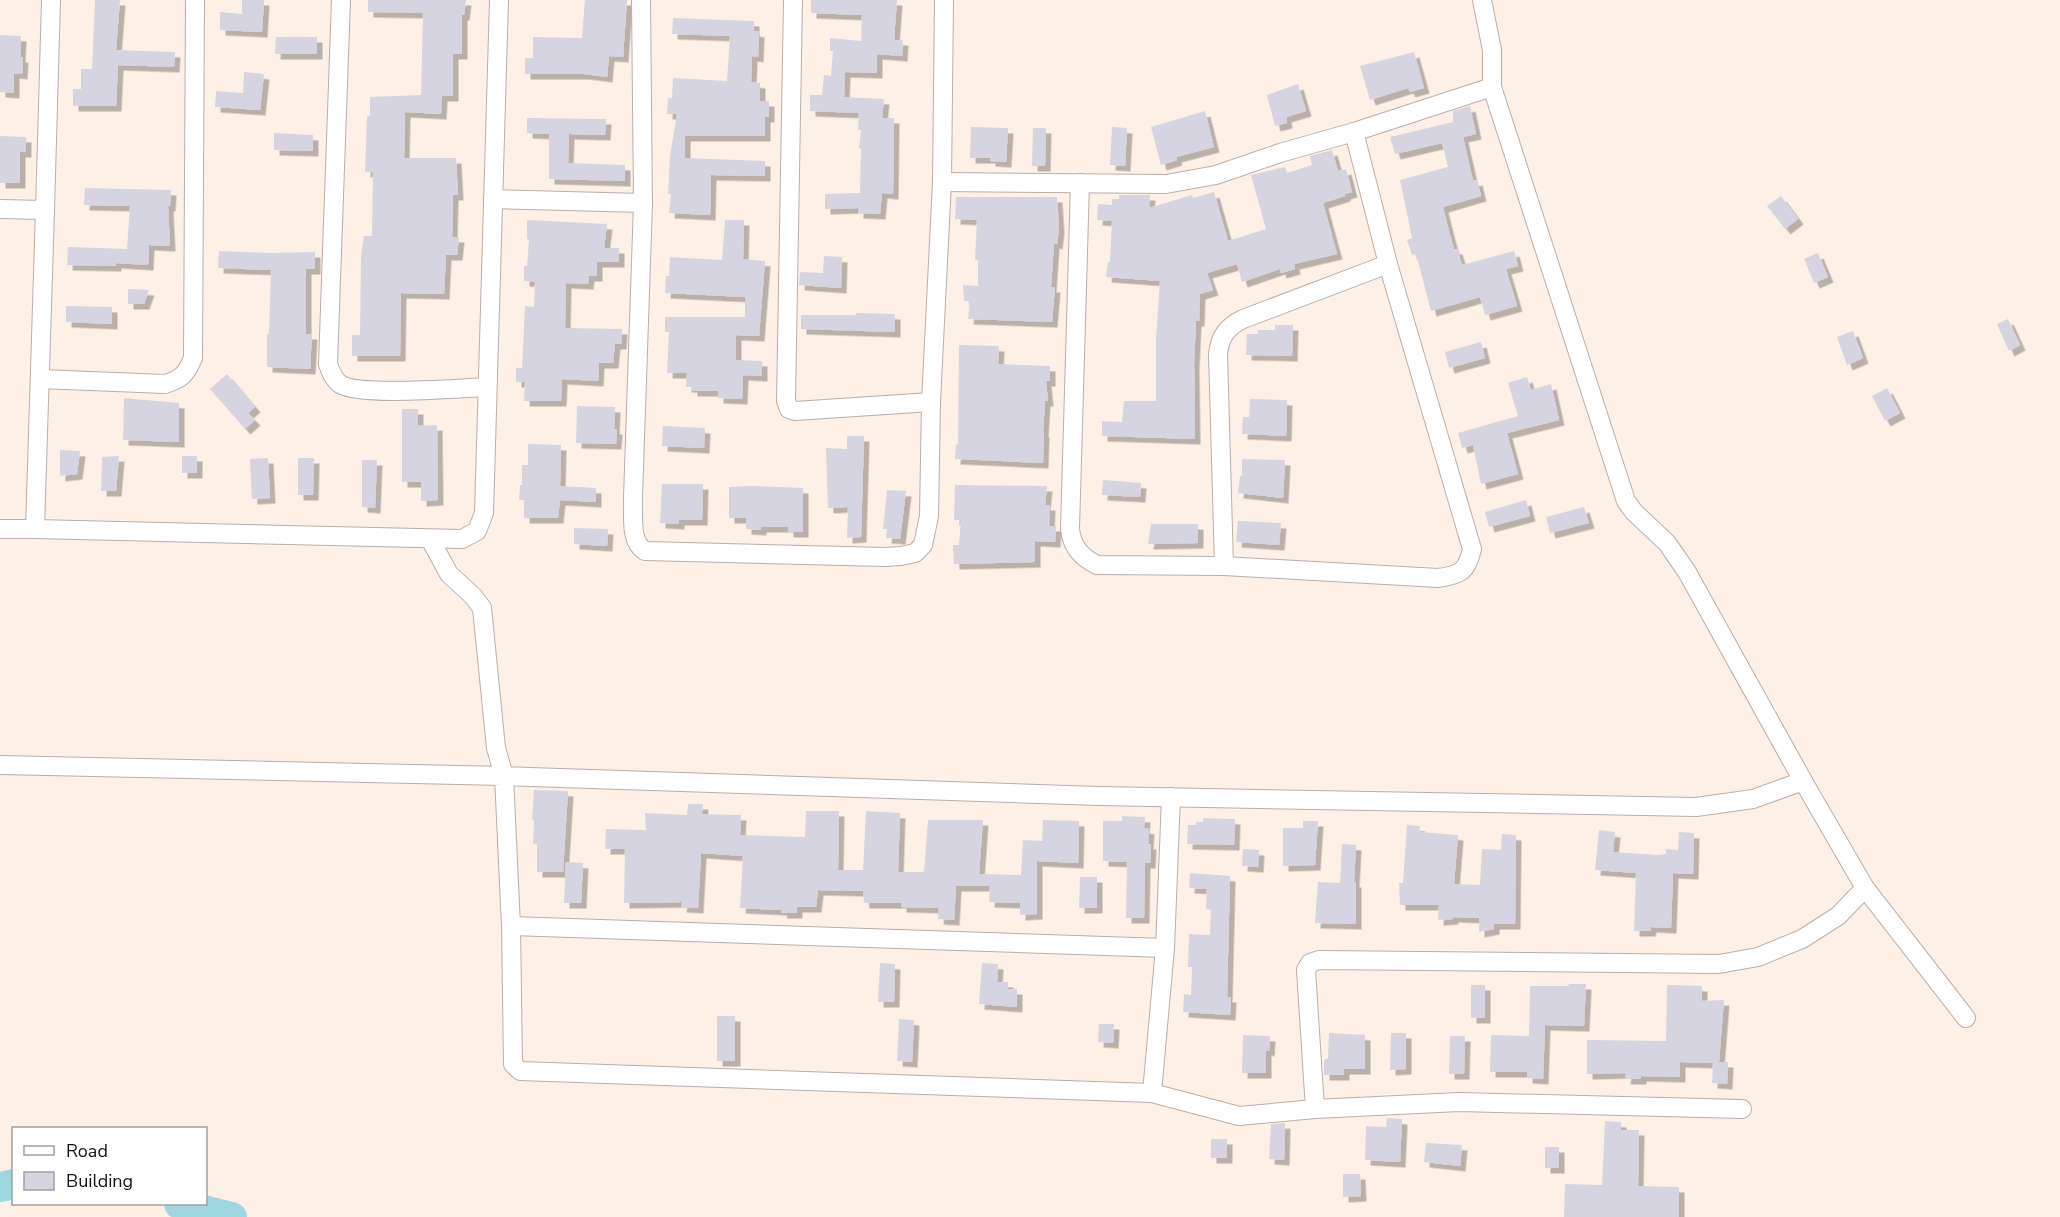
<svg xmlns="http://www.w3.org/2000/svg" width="2060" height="1217" font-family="'Nunito Sans',sans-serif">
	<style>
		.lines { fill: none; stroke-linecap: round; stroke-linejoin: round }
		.river { stroke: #9fd7e1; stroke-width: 30 }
		.building { fill: #d7d4e1; filter: url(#shadow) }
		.street-casing { stroke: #bbafa7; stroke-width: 20 }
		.street { stroke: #fff; stroke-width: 18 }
	</style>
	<defs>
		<filter id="shadow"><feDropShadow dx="5.5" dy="5.5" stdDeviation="0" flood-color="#0004"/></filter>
	</defs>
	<rect width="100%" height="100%" fill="#fdf0e7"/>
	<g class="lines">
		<!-- river -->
		<g class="river">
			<path d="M0,1187L14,1184"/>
			<path d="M179,1204L232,1217"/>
		</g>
	</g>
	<!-- building -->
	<g class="building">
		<path d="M95,0H120L116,50L175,52L174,67L118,65L116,106H73V89H81V69H92Z"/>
		<path d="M242,0H264L262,32L220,30V12L242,14Z"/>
		<path d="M368,0H466L464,15H462V54H453V96H442L441,114L405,112L404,158H456L458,195H453L452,237H459L457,255H446L444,294L401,293L400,356H352V335H360L361,256L364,236H372L373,172H365L367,116H370V97L421,95L423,13L368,12Z"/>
		<path d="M585,0H627L623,57L609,56L607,77L584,74H525V58H533V37L582,38Z"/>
		<path d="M811,0H897L894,40H903L902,56L877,54V73L845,72L844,97L884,99L882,118H894L893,194L882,193L880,214L858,213V208L825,209V194L860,193L861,149L859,148L861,130H858L859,113L810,111V95H822L824,75L831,76L833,51H830V38L861,41L862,15L811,13Z"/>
		<path d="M673,18L754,21V31L759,32L758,57L752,56L751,82L760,83V101H769V117H765V136H685V158L765,161V176L711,175L710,215L669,213L671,194H668L670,156L677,114H667L668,98H672L673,78L727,81L730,36L672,34Z"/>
		<path d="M0,35L21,36L20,57H23L22,74L14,73V93L0,92Z"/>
		<path d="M276,37H317V54H275Z"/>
		<path d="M1414,52L1424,88L1410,92L1408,88L1370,100L1360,66Z"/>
		<path d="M244,72L264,74L260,110L215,107L216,91L243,93Z"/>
		<path d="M1298,84L1306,111L1286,117L1287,123L1275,126L1267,95Z"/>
		<path d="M1470,106L1476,134L1463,137L1473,181L1477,180L1481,196L1443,207L1450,235L1454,249H1457L1462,265L1514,251L1518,266L1506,269L1517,306L1485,315L1480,297L1431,311L1416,254L1412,255L1407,240L1412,238L1400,180L1448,167L1442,143L1395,154L1390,137L1453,122V111Z"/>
		<path d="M1205,111L1214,147L1176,157L1177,160L1161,165L1151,127Z"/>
		<path d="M527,118L606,119L605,135L569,134L568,163L625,165V181L549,179V134L527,133Z"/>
		<path d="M971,127L1008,128L1006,162L990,161V158H970Z"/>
		<path d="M1112,127L1127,128L1125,166L1110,165Z"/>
		<path d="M1033,128H1046L1045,166H1032Z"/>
		<path d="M274,133L313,135V151L274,150Z"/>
		<path d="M0,136L26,137V152H20V183H0Z"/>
		<path d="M1332,150L1338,171L1346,169L1352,192L1345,194V196L1323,203L1337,254L1294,264L1295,269L1281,273L1280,269L1242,282L1237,264L1207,273L1213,290L1200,294L1199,321H1196L1194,364L1195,439L1102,436V421L1122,422L1124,401H1156V338L1160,281L1106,277L1108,262H1110L1112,221L1097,220L1098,204L1112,205V199H1119V195H1150L1149,208L1192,195L1193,198L1214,192L1228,241L1266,229L1251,175L1285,167L1287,173L1312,165L1310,156Z"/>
		<path d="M85,188L171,190L170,206H168L170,246L149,245L148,265L116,263V266L67,265L68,247L127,249L130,206L84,205Z"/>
		<path d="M1781,196L1798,219L1785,229L1767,206Z"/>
		<path d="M956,197H1057L1059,228L1057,244L1054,243L1051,287H1055L1052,322L968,319L970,301H964L963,285L978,286V260H975L977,220L955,219Z"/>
		<path d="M527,220L607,224L604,248H619V262H597V276H589L588,284L566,283L565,328L622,329L621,344H615L613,363H599L598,381L562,379L561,401H524L525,382H516V368H522L525,306L534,307L535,282L524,281V266H527L529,240L527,239Z"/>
		<path d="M725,220H744L743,259L765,261L759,336L736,335V360L762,361V376L743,375L742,399L718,398V391H692V387H686L687,373H667L669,332H665V317H745V297L665,293L666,276H669L670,257L722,260Z"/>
		<path d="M219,251L271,253L315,252V269H306V334H312L310,369L267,367V334H269L271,270L218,268Z"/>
		<path d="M1818,253L1828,277L1814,283L1804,259Z"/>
		<path d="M824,256L842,257L841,288L799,285L800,272L823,273Z"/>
		<path d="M128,289L149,290L144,304H128Z"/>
		<path d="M66,306L112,307V324L66,322Z"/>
		<path d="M856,313L895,314V332L801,329V315H856Z"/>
		<path d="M2008,319L2020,345L2009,351L1997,324Z"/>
		<path d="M1275,325H1293L1292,356L1246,355L1247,334H1258L1257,330H1275Z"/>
		<path d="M1853,331L1863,358L1847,365L1837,337Z"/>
		<path d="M1481,342L1485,358L1449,368L1445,352Z"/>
		<path d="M959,345L999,346L998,364L1050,366V381H1046L1048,401H1045L1043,432H1044L1043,463L955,459L956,444L958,445Z"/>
		<path d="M227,374L255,407L248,413L255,420L245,429L210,389Z"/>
		<path d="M1527,377L1531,390L1551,384L1559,420L1507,433L1518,474L1481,484L1473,445L1462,448L1458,433L1518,416L1508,383Z"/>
		<path d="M1887,388L1900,413L1885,421L1872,396Z"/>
		<path d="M124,398L179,403V442L123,440Z"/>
		<path d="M1250,399L1287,400L1286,436L1242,434L1243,417H1249Z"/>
		<path d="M577,406L615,407L614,429H617L616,444L576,443Z"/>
		<path d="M402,409H418V426L437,425L438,500L421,501V482H402Z"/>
		<path d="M663,426L705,428L704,448L662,446Z"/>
		<path d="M847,436H864L861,537L847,538L848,507L828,508L826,448L847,449Z"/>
		<path d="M528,444L561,445L560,486L596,488V502L560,500L558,518H524V500H519L520,485H522V465H528Z"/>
		<path d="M60,450L80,451L77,474L60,476Z"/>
		<path d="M119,456L116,491H101L102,457Z"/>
		<rect x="182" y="456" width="15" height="17"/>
		<path d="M268,458L270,498L252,499L250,459Z"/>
		<path d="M298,458H314L313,495H298Z"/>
		<path d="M1242,459L1285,460L1283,498L1238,493L1240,476H1242Z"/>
		<path d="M362,460H377L375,508L362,507Z"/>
		<path d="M1103,480L1141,483L1140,497L1102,495Z"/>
		<path d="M662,484H703L702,520H679V524L660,523Z"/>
		<path d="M955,485L1047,486L1045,505H1050L1049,526H1056L1055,542L1035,541V562L954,564L953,545H959L961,520H954Z"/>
		<path d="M752,486L803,488V532H788V527H761V530L746,529V518H729V487Z"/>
		<path d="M887,490L906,491L900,539L886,538L887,529H883Z"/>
		<path d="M1526,500L1530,516L1489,527L1485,512Z"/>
		<path d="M1584,507L1589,523L1550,533L1546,517Z"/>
		<path d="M1238,521L1281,523L1279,545L1236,542Z"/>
		<path d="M1151,524H1198V543L1148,544Z"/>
		<path d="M574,528L608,529L607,546L574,544Z"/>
		<path d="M534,790L568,791L563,872H537V844H533L534,820H532Z"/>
		<path d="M688,804H703L702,814L741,815L740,835L805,837L806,811H839L838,870H863L866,811L900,813L898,872H924L928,820H983L979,874L1021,875L1023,840L1042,841L1043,820L1079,821L1078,863L1037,861V914L1020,915V903L989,902L990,886H956L954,920L938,919L939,908L901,907V903H864L863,891L818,890L816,907H797V913H781L782,910L740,908L743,856L701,853L698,908L681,907L682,902L624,903L625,849H605L606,829L646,830L645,813L687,815Z"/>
		<path d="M1122,816L1145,817L1144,828L1149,829L1148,844H1151L1150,863H1145L1144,918H1126L1127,862L1103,861V821H1122Z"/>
		<path d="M1203,818L1235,819L1234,845L1187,844L1188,825H1196V822H1203Z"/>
		<path d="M1303,821H1318L1315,865L1283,866V828H1303Z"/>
		<path d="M1407,825L1420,826L1419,832L1458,835L1454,884L1480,885L1482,849L1501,850L1502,834L1516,835L1515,924H1494V929L1479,932V918L1453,917V919L1438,920L1439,905H1400L1399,883H1403Z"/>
		<path d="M1599,830L1615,832L1613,852L1657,855L1666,854V849L1678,850L1679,832L1694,833L1693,874L1673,873L1671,928L1651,927L1650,931H1634L1636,873L1595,870Z"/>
		<path d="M1342,844L1356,845L1354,882H1356V924L1315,923L1318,882L1340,883Z"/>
		<path d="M1243,849L1259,850L1258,867L1242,866Z"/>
		<path d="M566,862L583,863L581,903H564Z"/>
		<path d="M1190,873L1230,876L1227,997H1231L1230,1015L1183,1012L1184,994L1191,995L1192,967H1188L1189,934L1210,935L1211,910L1206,909L1207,889L1189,888Z"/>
		<path d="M1080,877H1097V908H1079Z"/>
		<path d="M880,963L895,964L894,1002H878Z"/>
		<path d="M982,963L998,964L997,982H1008V989H1017V1007L979,1004Z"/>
		<path d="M1569,984H1586L1584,1026L1545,1025L1543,1079L1527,1078V1072H1490L1491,1035L1529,1036L1530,986H1568Z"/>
		<rect x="1471" y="985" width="14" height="33"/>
		<path d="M1667,985L1702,986V1001L1724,1000L1719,1062H1728L1727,1084L1712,1083L1713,1063L1680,1062V1077L1641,1076V1079H1625L1626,1073L1587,1074V1040L1666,1041Z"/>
		<rect x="717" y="1016" width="18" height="45"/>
		<path d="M899,1019L914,1020L912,1062L897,1061Z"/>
		<path d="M1099,1024H1114L1113,1043L1098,1042Z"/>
		<path d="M1329,1033L1365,1035V1069H1344V1075H1324V1060L1328,1058Z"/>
		<path d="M1391,1033H1406V1069L1390,1070Z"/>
		<path d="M1243,1035L1270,1036L1269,1051L1266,1050V1073H1242Z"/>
		<path d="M1450,1036H1465L1464,1074H1449Z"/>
		<path d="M1387,1118L1402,1119L1400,1162L1365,1160L1366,1126L1386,1127Z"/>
		<path d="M1605,1121L1621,1122V1130H1639L1638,1186L1679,1187V1217H1564L1565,1184L1602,1185Z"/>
		<path d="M1285,1123L1284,1160L1269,1159L1271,1124Z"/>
		<rect x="1211" y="1139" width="16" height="19"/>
		<path d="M1426,1143L1462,1145L1460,1166L1424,1162Z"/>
		<rect x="1545" y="1147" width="14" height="21"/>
		<path d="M1343,1174H1360L1361,1196L1343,1197Z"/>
	</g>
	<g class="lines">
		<defs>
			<g id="street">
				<path d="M341,0L328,364C331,372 333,379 340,384C359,397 459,388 487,387"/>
				<path d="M641,0L643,203L633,498C634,515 629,541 645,551L885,557L901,556L915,553L923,545L929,516L931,402L942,182L944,0"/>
				<path d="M793,0L786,401L789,409L795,411L931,402"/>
				<path d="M1492,87L1626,501L1634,512L1667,543L1687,572L1803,781L1865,888L1966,1018"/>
				<path d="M942,182L1166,184L1216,175L1280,153L1354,132L1492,87V50L1482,0"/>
				<path d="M1080,183L1070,529C1072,547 1081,557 1097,565L1224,566L1438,578C1461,575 1467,571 1472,549L1388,264L1354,132"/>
				<path d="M493,199L643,203"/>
				<path d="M0,209L45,210L35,529L462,539L477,531L484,513L499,0"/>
				<path d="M45,210L51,0"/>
				<path d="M40,379L165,384C182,379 186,374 193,358L195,0"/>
				<path d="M0,529H35"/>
				<path d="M430,539L449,574L473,596L482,608L496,748L504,776L1099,796L1696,807L1753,799L1803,781"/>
				<path d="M1224,566L1218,354C1220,336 1227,327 1243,319L1388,264"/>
				<path d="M0,765L504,776L511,926L513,1064L520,1071L1152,1093L1239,1116L1315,1109L1459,1102L1742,1109"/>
				<path d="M511,926L1165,948L1171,797"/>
				<path d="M1152,1093L1165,948"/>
				<path d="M1315,1109L1306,970L1310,963L1319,960L1719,964L1758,957L1802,939L1838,916L1865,888"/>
			</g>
		</defs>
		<!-- street casing -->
		<use href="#street" class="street-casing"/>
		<!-- street -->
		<use href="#street" class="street"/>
	</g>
	<!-- legend -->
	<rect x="12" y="1127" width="195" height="78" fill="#ffffff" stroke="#a2a09f" stroke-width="1.5"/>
	<rect x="24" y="1146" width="30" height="9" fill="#ffffff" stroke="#a2a09f" stroke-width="1.5"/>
	<text x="66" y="1157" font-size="18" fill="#16120f">Road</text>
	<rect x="24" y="1172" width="30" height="18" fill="#d7d4e1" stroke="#a2a09f" stroke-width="1.5"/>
	<text x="66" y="1187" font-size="18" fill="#16120f">Building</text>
</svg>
